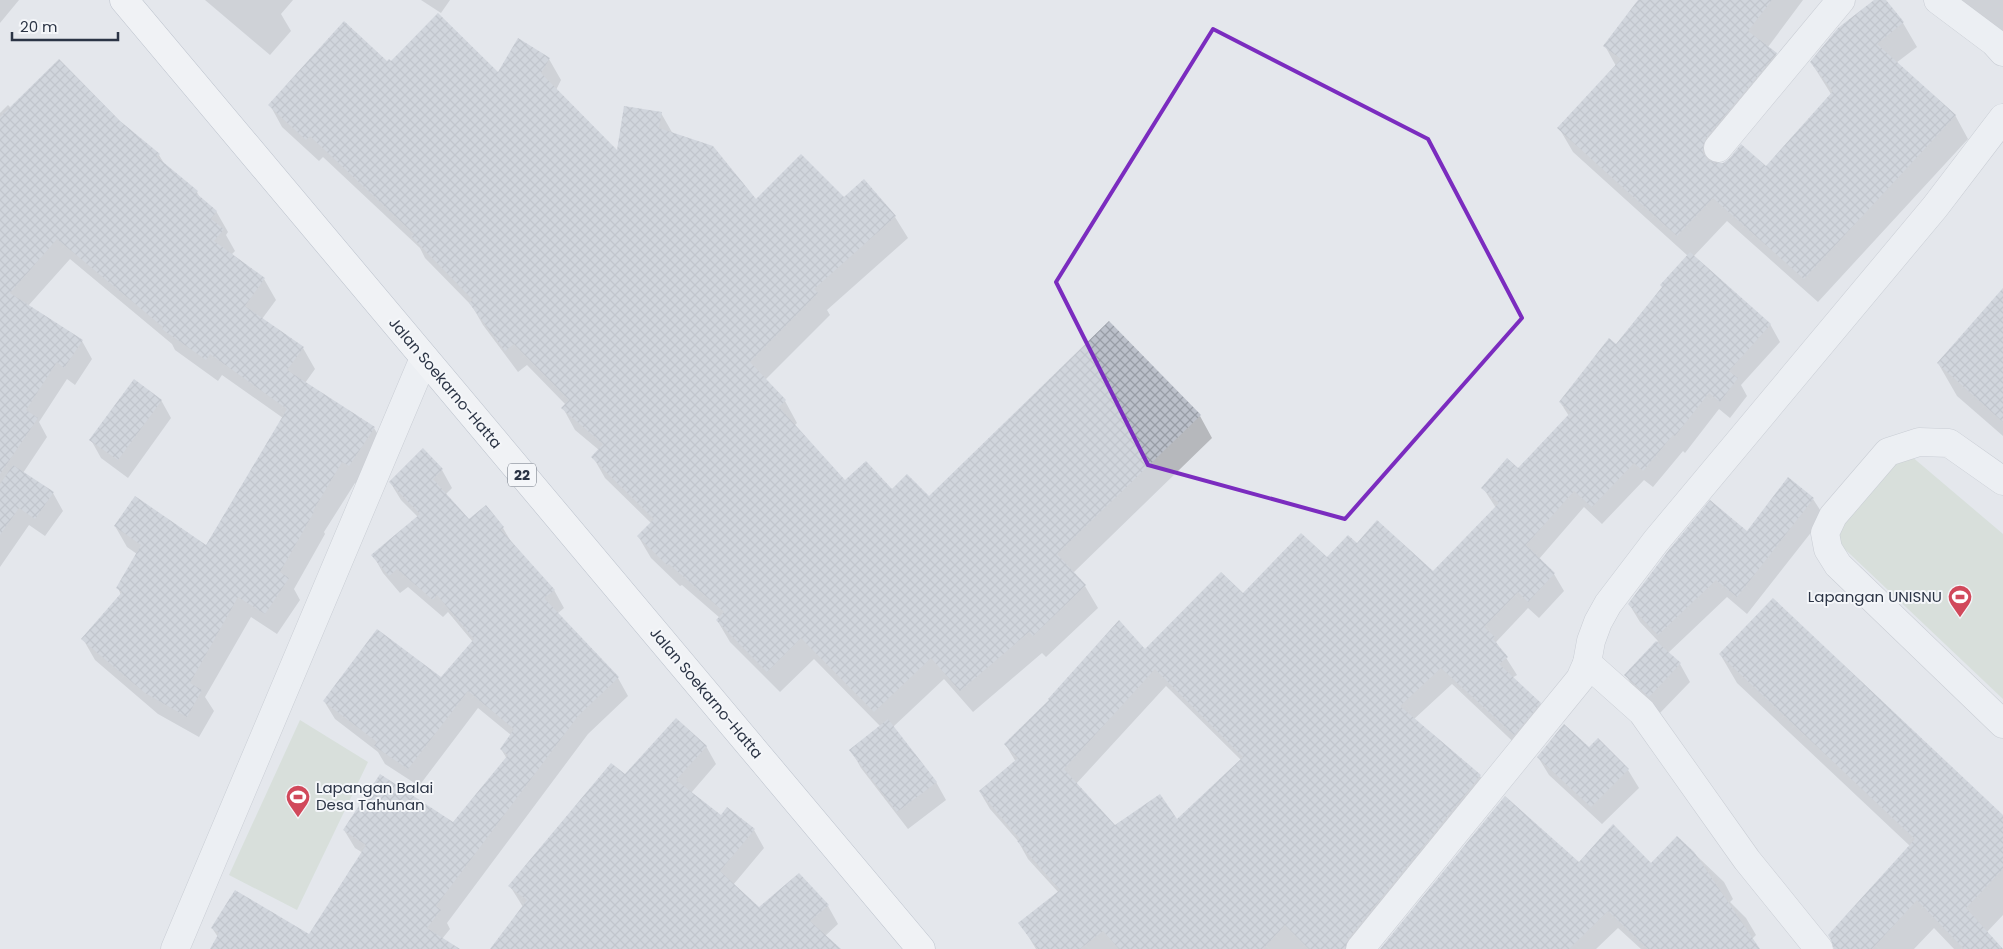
<svg xmlns="http://www.w3.org/2000/svg" width="2003" height="949" font-family="Poppins,sans-serif">
	<style>
		.garden { fill: #c9d6c5 }
		.shadow { fill: #0003; fill-rule: evenodd }
		.building { fill: url(#building-cross-hatch); fill-rule: evenodd }
		.lines { fill: none; stroke-linecap: round; stroke-linejoin: round }
		.minor-casing { stroke: #a9aeb7; stroke-width: 29 }
		.highway-casing { stroke: #8b94a3; stroke-width: 29 }
		.minor { stroke: #f7f8fa; stroke-width: 28 }
		.highway { stroke: #fff; stroke-width: 28 }
		.marked { fill: none; stroke: #7b2cbf; stroke-width: 4; stroke-linejoin: round }
		.labels { text-anchor: middle; stroke-width: 4; stroke-linejoin: round; paint-order: stroke }
		.shield { fill: #f4f6f9; stroke: #676e7b; stroke-width: 1 }
		.shield-label { font-size: 14px; font-weight: bold; fill: #2b3445 }
		.street-label { font-size: 15px; fill: #2b3445; stroke: #f4f6f9 }
		.poi-label { font-size: 15px; fill: #2b3445; stroke: #f4f6f9; text-anchor: end }
	</style>
	<defs>
		<pattern id="building-cross-hatch" width="8" height="8" patternUnits="userSpaceOnUse" patternTransform="scale(1.25)"><rect width="8" height="8" fill="#bbc0ca"/><path d="M0 0l8 8M0 8l8-8" fill="none" stroke="#989da6"/></pattern>
	</defs>
	<rect width="100%" height="100%" fill="#e4e7ec"/>
	<!-- garden -->
	<g class="garden">
		<path d="M1904,450L2003,534V699L1832,537Z"/>
		<path d="M300,720L368,762L297,910L229,875Z"/>
	</g>
	<!-- shadow -->
	<g class="shadow">
		<path d="M0,0H19L0,23Z"/>
		<path d="M205,0H293L281,14L291,31L270,55Z"/>
		<path d="M421,0H450L441,13Z"/>
		<path d="M1640,0H1803L1768,47L1776,54L1790,77L1718,164H1724L1741,146L1766,168L1831,94L1811,62L1876,0H1885L1903,23L1917,47L1896,63L1955,115L1968,139L1818,302L1727,221L1693,257L1770,324L1780,342L1741,385L1747,396L1730,418L1719,409L1685,453L1683,451L1653,487L1644,480L1602,524L1584,507L1539,559L1554,574L1564,591L1539,618L1528,608L1496,642L1517,675L1512,678L1540,703L1550,721L1524,752L1452,684L1413,720L1480,776L1490,794L1364,949H1036L1020,923L1059,893L1028,859L1018,841L990,809L980,792L1016,762L1005,744L1145,650L1243,595L1357,545L1433,573L1496,508L1483,488L1518,470L1569,416L1560,402L1616,345L1688,256L1573,152L1559,128L1616,66L1605,46ZM1166,686L1241,760L1177,821L1114,827L1076,784Z"/>
		<path d="M1961,0H2003V38L1979,20Z"/>
		<path d="M549,59L561,80L556,90L618,153L661,113L673,134L756,200L844,198L895,217L908,238L827,310L830,315L765,380L785,401L797,423L794,426L845,482L929,498L1200,416L1212,438L1073,573L1085,586L1098,608L1046,657L1042,653L973,712L944,679L893,727L936,782L946,800L908,829L861,768L851,750L881,727L814,659L780,692L730,642L717,620L720,618L682,585L680,586L651,558L638,536L651,523L605,478L593,457L599,450L575,430L563,408L566,405L527,365L518,372L483,325L472,306L425,258L420,248L323,157L319,161L282,127L270,105L387,63L498,74Z"/>
		<path d="M8,105L11,108L119,122L159,155L165,165L197,192L200,198L216,211L228,232L226,235L235,251L232,254L264,279L276,300L262,319L303,348L315,369L305,383L374,428L386,448L361,487L355,483L324,532L325,534L294,589L300,600L277,634L251,617L205,697L214,711L199,737L158,714L95,660L83,639L121,595L118,588L137,554L127,547L115,526L206,546L283,418L222,375L218,381L175,350L172,344L70,259L28,306L82,341L92,359L75,385L67,379L39,422L47,437L23,473L53,493L63,511L45,536L29,525L0,567V113Z"/>
		<path d="M2003,290V436L1957,396L1938,363Z"/>
		<path d="M161,400L171,418L128,478L101,458L91,440Z"/>
		<path d="M442,470L452,488L445,495L469,521L503,528L513,545L554,590L564,608L557,614L618,678L628,696L588,734L447,923L450,929L442,939L458,949H211L218,937L212,928L309,936L363,853L355,848L344,830L453,823L507,759L501,749L511,735L478,708L419,786L385,764L378,752L335,719L324,701L441,678L473,642L448,612L443,617L408,587L400,593L383,573L373,555L418,517L401,500L390,482Z"/>
		<path d="M1813,499L1824,516L1747,614L1727,597L1668,653L1680,664L1690,682L1659,714L1636,693L1626,675L1658,641L1640,622L1629,604L1747,533Z"/>
		<path d="M1720,654L2003,816V915L1987,932L2003,949H1954L1934,928L1914,949H1835L1910,846L1737,683Z"/>
		<path d="M1598,740L1628,770L1639,788L1602,824L1549,775L1538,757L1589,749Z"/>
		<path d="M706,746L716,764L691,793L721,817L754,830L764,848L733,885L759,909L828,906L838,924L825,936L839,949H491L523,907L510,886L625,776Z"/>
		<path d="M1677,837L1724,882L1733,899L1730,902L1746,918L1756,935L1752,939L1758,949H1641L1618,928L1596,949H1382L1579,863L1651,865Z"/>
	</g>
	<!-- building -->
	<g class="building">
		<path d="M1638,0H1772L1748,31L1777,53L1706,138L1703,146V153L1708,160L1715,163H1723L1730,158L1741,144L1766,166L1833,91L1810,62L1838,28L1874,0H1886L1904,22L1877,44L1956,115L1804,279L1713,198L1677,236L1557,128L1621,59L1603,46Z"/>
		<path d="M438,13L498,72L518,38L550,58L541,73L617,150L624,106L662,112L659,128L713,146L756,199L801,154L844,197L864,179L896,216L814,289L818,293L750,362L786,400L779,407L845,480L866,461L892,489L907,474L929,496L1109,321L1201,415L1057,554L1086,585L1033,636L1029,632L960,691L931,658L874,712L801,638L767,672L716,620L724,612L669,564L667,565L637,536L654,519L591,457L603,444L561,408L569,400L514,344L505,351L469,303L473,300L411,236L414,234L310,136L306,140L268,105L344,21L387,61L389,59L391,61Z"/>
		<path d="M59,59L120,121L160,154L157,157L198,191L196,193L217,211L211,219L224,229L214,241L265,278L245,306L304,347L287,370L375,427L349,466L342,462L313,511L314,512L280,572L289,578L265,614L238,597L190,683L202,690L187,717L145,693L81,639L122,592L116,588L141,545L114,526L135,496L206,545L287,409L210,354L206,360L162,329L163,327L57,239L10,293L83,340L64,368L57,362L26,410L38,418L0,474V117Z"/>
		<path d="M1690,252L1771,324L1729,371L1738,378L1720,402L1709,393L1675,436L1673,435L1643,471L1634,463L1592,507L1574,491L1526,545L1555,573L1528,602L1518,592L1484,627L1495,637L1493,639L1508,657L1499,664L1541,703L1514,735L1441,668L1400,706L1481,775L1348,939L1345,949H1309L1285,925L1263,949H1119L1103,931L1080,949H1038L1018,923L1060,890L1017,841L1020,839L979,791L1018,758L1004,744L1049,700L1048,699L1119,620L1145,649L1221,572L1243,593L1301,533L1327,557L1348,535L1357,543L1377,520L1433,571L1499,503L1481,488L1507,458L1518,468L1571,412L1559,402L1609,338L1616,344L1662,287L1660,285ZM1155,669L1243,757L1177,819L1160,794L1115,825L1064,769Z"/>
		<path d="M2003,288V422L1937,363Z"/>
		<path d="M134,379L162,400L118,460L89,440Z"/>
		<path d="M423,448L443,469L433,479L469,519L486,505L504,527L501,530L555,590L544,598L619,677L578,716L436,906L441,910L427,928L460,949H210L219,933L211,928L235,890L309,934L366,845L343,830L380,774L453,822L508,755L500,749L514,729L468,691L408,769L374,746L377,742L323,701L377,629L441,677L474,639L437,595L433,600L397,569L389,576L371,555L420,514L389,482Z"/>
		<path d="M13,465L54,492L35,519L19,508L0,535V484Z"/>
		<path d="M1788,477L1814,498L1737,597L1716,580L1658,635L1628,604L1668,551L1710,500L1747,531Z"/>
		<path d="M1773,598L2003,815V869L1966,908L2003,949H1964L1917,900L1872,949H1834L1831,940L1828,935L1915,839L1719,654Z"/>
		<path d="M1656,641L1681,663L1649,697L1624,675Z"/>
		<path d="M676,718L707,746L676,780L721,815L727,807L755,829L720,871L759,907L799,873L829,905L810,921L841,949H490L527,900L508,886L611,763L625,774Z"/>
		<path d="M888,719L937,782L897,812L849,750Z"/>
		<path d="M1564,724L1589,747L1598,738L1629,769L1591,807L1537,757Z"/>
		<path d="M1505,796L1579,862L1613,824L1651,863L1677,836L1694,852L1760,949H1648L1608,911L1569,949H1380Z"/>
	</g>
	<g class="lines">
		<defs>
			<g id="minor">
				<path d="M1938,0L1994,42L2003,52"/>
				<path d="M1718,148L1841,0"/>
				<path d="M2003,481L1949,443L1919,442L1888,452L1833,516L1825,533L1828,549L1838,565L2003,724"/>
				<path d="M1587,663L1642,712L1747,860L1819,949"/>
				<path d="M175,949L424,358"/>
				<path d="M1360,949L1580,679L1587,663L1591,641L1598,622L1608,604L1656,541L1935,207L2003,118"/>
			</g>
			<path id="highway" d="M124,0L921,949"/>
		</defs>
		<!-- minor casing -->
		<use href="#minor" class="minor-casing"/>
		<!-- highway casing -->
		<use href="#highway" class="highway-casing"/>
		<!-- minor -->
		<use href="#minor" class="minor"/>
		<!-- highway -->
		<use href="#highway" class="highway"/>
	</g>
	<!-- marked area -->
	<path d="M0 0H2003V949H0ZM1213,29L1428,139L1522,318L1345,519L1148,465L1056,282Z" fill="#e4e7ec" fill-opacity=".55" fill-rule="evenodd"/>
	<path class="marked" d="M1213,29L1428,139L1522,318L1345,519L1148,465L1056,282Z"/>
	<!-- icons -->
	<defs>
		<symbol id="stadium-pin" viewBox="-11 -11 22 30"><path d="M0 17L-7.5 6A9.5 9.5 0 1 1 7.5 6Z" fill="#d1495b" stroke="#f4f6f9"/><path d="M0-5a6.5 5 0 1 0 0 10a6.5 5 0 1 0 0-10ZM-3.5-1.8h7v3.6h-7Z" fill="#fff"/></symbol>
	</defs>
	<g fill-rule="evenodd">
		<use href="#stadium-pin" x="1946" y="583" width="28" height="38"/>
		<use href="#stadium-pin" x="284" y="783" width="28" height="38"/>
	</g>
	<g class="labels">
		<!-- shield labels -->
		<rect class="shield" x="508" y="463.5" width="28" height="23" rx="4"/>
		<g class="shield-label">
			<text x="522" y="480">22</text>
		</g>
		<!-- street labels -->
		<g class="street-label">
			<text transform="translate(445 383) rotate(50)" y="5">Jalan Soekarno-Hatta</text>
			<text transform="translate(706 693) rotate(50)" y="5">Jalan Soekarno-Hatta</text>
		</g>
		<!-- poi labels -->
		<g class="poi-label">
			<text x="1942" y="602">Lapangan UNISNU</text>
			<text x="316" y="793" text-anchor="start">Lapangan Balai<tspan x="316" dy="17">Desa Tahunan</tspan></text>
		</g>
	</g>
	<!-- scale -->
	<path d="M12 32v8h106v-8" fill="none" stroke="#2b3445" stroke-width="2.5"/>
	<text x="20" y="32" font-size="15" fill="#2b3445" stroke="#f4f6f9" stroke-width="4" paint-order="stroke">20 m</text>
</svg>
